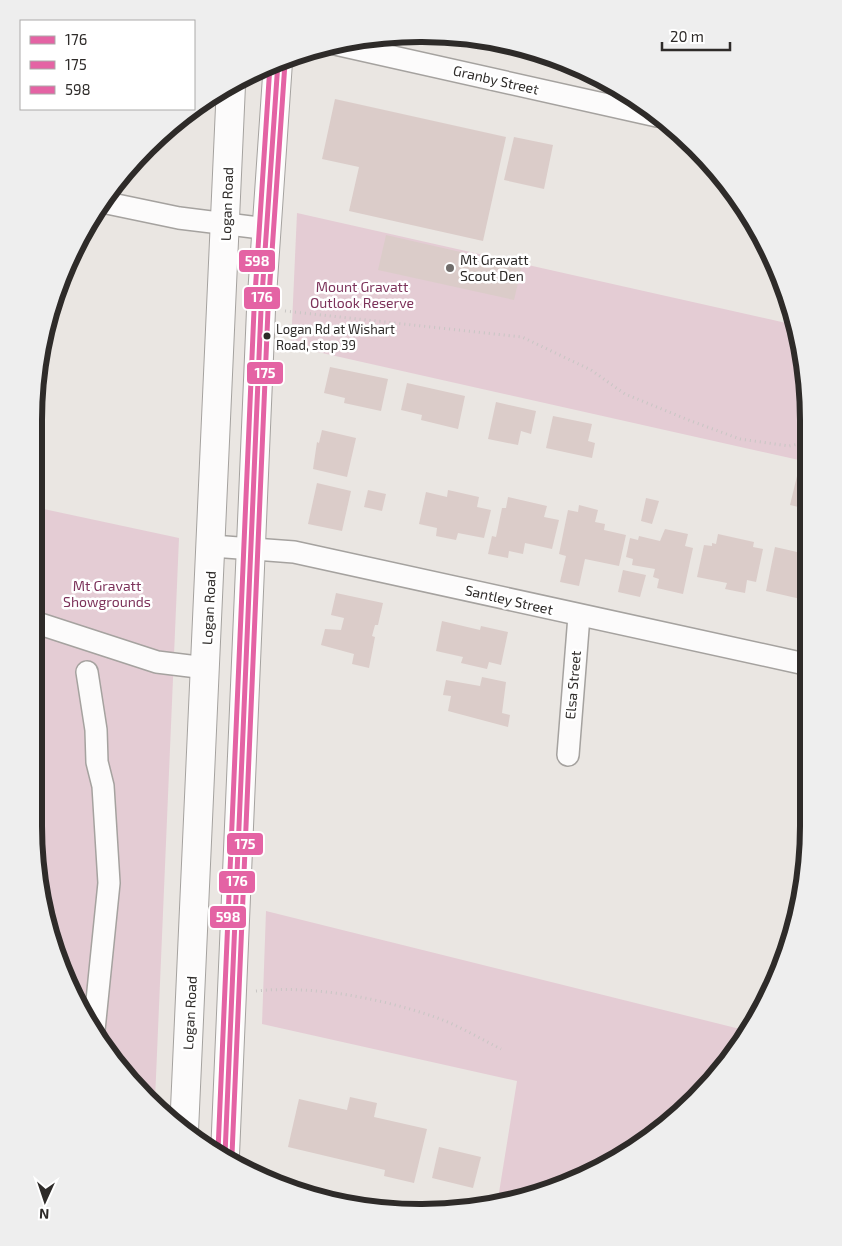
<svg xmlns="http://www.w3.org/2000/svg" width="842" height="1246" font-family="'Exo 2',sans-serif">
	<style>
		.green { fill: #e4ccd4 }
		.building { fill: #dbccc9 }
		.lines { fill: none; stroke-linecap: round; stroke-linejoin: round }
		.minor-casing { stroke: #a5a29f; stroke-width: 24 }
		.major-casing { stroke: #a5a29f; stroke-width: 30 }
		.path { stroke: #c8c6c4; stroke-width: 3; stroke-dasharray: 1 4; stroke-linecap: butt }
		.minor { stroke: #fcfbfb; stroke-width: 21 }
		.major { stroke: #fcfbfb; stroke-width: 28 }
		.bus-1-casing { stroke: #fff; stroke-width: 9 }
		.bus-2-casing { stroke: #fff; stroke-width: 9 }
		.bus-3-casing { stroke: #fff; stroke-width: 9 }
		.bus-1 { stroke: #e463a4; stroke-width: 5 }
		.bus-2 { stroke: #e463a4; stroke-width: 5 }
		.bus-3 { stroke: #e463a4; stroke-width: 5 }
		.poi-dot { fill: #706c6a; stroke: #fff; stroke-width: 2 }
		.bus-dot { fill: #2e2b29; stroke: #fff; stroke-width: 2 }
		.labels { text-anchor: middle; stroke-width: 5; stroke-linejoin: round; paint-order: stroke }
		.bus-label { font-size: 13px; fill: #2e2b29; stroke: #fff; text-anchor: start }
		.street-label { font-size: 14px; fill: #2e2b29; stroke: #fff }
		.poi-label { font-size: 14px; fill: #2e2b29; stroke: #fff; text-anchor: start }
		.park-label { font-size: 14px; fill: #7c325a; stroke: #fff }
		.rim { fill: none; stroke: #2e2b29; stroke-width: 6 }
		.line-badge { stroke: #fff; stroke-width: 2 }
		.badge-label { font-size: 14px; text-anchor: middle; font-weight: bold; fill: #fff }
	</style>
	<rect width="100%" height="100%" fill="#eae6e2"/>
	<!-- green -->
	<g class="green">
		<path d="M297,213L795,325C808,368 808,417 808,462L291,346Z"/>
		<path d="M39,508L179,538L155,1100L99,1040L54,949L34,825Z"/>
		<path d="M266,911L744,1030L695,1099L614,1161L497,1205L517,1081L262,1024Z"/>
	</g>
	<!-- building -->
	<g class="building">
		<path d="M335,99L506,137L483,241L349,211L359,167L322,159Z"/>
		<path d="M161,136L158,151L147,148V147Z"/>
		<path d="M514,137L553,145L544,189L504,180Z"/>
		<path d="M386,235L522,266L514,300L378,270Z"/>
		<path d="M330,367L388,379L381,411L344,403L345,398L324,393Z"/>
		<path d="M407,383L465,396L458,429L421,420L422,415L401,410Z"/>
		<path d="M496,402L536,411L531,434L521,431L518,445L488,439Z"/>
		<path d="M553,416L592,424L588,441L595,443L592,458L546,448Z"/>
		<path d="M322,430L356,438L347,477L313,469L317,442L319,443Z"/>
		<path d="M797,476L807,478V509L790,505Z"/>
		<path d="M317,483L351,491L342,531L308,524Z"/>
		<path d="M368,490L386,494L382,511L364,507Z"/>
		<path d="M448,490L479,497L477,507L491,510L484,538L458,533L456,540L436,536L437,528L419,524L426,492L447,497Z"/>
		<path d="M508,497L547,506L544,517L559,520L552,549L525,543L523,554L509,551L508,558L488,554L492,536L496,537L502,508H506Z"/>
		<path d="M646,498L659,501L652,524L641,521Z"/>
		<path d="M579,505L598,510L595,522L605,524L604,530L626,535L619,566L585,559L579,586L560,582L566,556L559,554L568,510L578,512Z"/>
		<path d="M665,529L688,534L685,546L693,548L683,594L657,588L659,579L653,577L655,569L632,565L633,559L626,557L630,538L638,540L639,536L660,541Z"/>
		<path d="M718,534L754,542L753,547L763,549L756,582L747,580L745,593L725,589L727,583L697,577L704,545L712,546V543L716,544Z"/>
		<path d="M775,547L806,554L805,600L766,591Z"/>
		<path d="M623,570L646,575L640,597L618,592Z"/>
		<path d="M336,593L383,603L378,625H375L372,636L375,637L369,668L352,664L354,654L321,645L325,629L341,630L344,618L331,615Z"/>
		<path d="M442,621L480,630L481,626L508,632L501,665L489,662L487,669L461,663L463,657L436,651Z"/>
		<path d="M36,665L41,666L37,687H36Z"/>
		<path d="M482,677L506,682L502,713L510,715L508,727L448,711L451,696L443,695L446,680L480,686Z"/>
		<path d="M350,1097L377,1103L374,1117L427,1129L414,1183L384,1176L385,1170L288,1147L299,1099L347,1110Z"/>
		<path d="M439,1147L481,1157L473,1188L432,1178Z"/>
	</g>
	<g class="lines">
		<defs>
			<g id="minor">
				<path d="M335,44L657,116"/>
				<path d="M107,203L179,218L268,229"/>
				<path d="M212,546L294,552L805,664"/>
				<path d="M37,623L157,662L206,668"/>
				<path d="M87,672L96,730L97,762L103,786L109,883L94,1030"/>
				<path d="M568,755L579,616"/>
			</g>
			<g id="major">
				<path d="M184,1131L231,85"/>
				<path d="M225,1155L261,310L278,62"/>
			</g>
		</defs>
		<!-- minor casing -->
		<use href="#minor" class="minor-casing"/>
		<!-- major casing -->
		<use href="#major" class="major-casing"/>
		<!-- path -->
		<g class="path">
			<path d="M285,311L522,337L591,370L625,394L691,421L740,439L789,446L808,442"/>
			<path d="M256,991C312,985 379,998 432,1016C456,1024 479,1038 501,1049"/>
		</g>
		<!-- minor -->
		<use href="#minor" class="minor"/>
		<!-- major -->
		<use href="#major" class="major"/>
		<defs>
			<path id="bus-1" d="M225,1155L261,310L278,62"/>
			<path id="bus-2" d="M232,1155L268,310L285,63"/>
			<path id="bus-3" d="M218,1151L254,310L270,65"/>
		</defs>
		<!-- bus-1 casing -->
		<use href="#bus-1" class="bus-1-casing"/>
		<!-- bus-2 casing -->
		<use href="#bus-2" class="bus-2-casing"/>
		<!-- bus-3 casing -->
		<use href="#bus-3" class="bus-3-casing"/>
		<!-- bus-1 -->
		<use href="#bus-1" class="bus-1"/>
		<!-- bus-2 -->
		<use href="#bus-2" class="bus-2"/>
		<!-- bus-3 -->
		<use href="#bus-3" class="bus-3"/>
	</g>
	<!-- markers -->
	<circle class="poi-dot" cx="450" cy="268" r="5"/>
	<circle class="bus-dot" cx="267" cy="336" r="4.5"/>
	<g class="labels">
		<!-- bus labels -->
		<g class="bus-label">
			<text x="276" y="334">Logan Rd at Wishart<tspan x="276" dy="16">Road, stop 39</tspan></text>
		</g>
		<!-- street labels -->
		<g class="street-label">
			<text transform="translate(496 80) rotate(13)" y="5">Granby Street</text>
			<text transform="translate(227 204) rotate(-88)" y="5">Logan Road</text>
			<text transform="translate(509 600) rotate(13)" y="5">Santley Street</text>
			<text transform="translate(209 608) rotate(-87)" y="5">Logan Road</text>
			<text transform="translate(573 685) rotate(-85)" y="5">Elsa Street</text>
			<text transform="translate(190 1013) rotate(-87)" y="5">Logan Road</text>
		</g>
		<!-- poi labels -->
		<g class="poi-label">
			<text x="460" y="265">Mt Gravatt<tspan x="460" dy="16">Scout Den</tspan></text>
		</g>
		<!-- park labels -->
		<g class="park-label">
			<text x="362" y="292">Mount Gravatt<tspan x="362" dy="16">Outlook Reserve</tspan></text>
			<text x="107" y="591">Mt Gravatt<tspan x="107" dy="16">Showgrounds</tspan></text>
		</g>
	</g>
	<!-- crop -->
	<path d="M0 0H842V1246H0ZM420 42H422A378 378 0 0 1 800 420V826A378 378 0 0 1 422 1204H420A378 378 0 0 1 42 826V420A378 378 0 0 1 420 42Z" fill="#eee" fill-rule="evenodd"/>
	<path class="rim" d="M420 42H422A378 378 0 0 1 800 420V826A378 378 0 0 1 422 1204H420A378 378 0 0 1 42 826V420A378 378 0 0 1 420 42Z"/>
	<g class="line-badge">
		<rect x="238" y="249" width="38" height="24" rx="5" fill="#e463a4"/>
		<rect x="243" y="286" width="38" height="24" rx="5" fill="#e463a4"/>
		<rect x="246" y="361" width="38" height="24" rx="5" fill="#e463a4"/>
		<rect x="226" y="832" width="38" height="24" rx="5" fill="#e463a4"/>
		<rect x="218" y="870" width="38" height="24" rx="5" fill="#e463a4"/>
		<rect x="209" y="905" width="38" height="24" rx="5" fill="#e463a4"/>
	</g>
	<g class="badge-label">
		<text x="257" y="266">598</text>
		<text x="262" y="302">176</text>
		<text x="265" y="378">175</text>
		<text x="245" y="849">175</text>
		<text x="237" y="886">176</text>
		<text x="228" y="922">598</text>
	</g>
	<!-- legend -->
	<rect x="20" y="20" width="175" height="90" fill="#ffffff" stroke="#abaaa9"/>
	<rect x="30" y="36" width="25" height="8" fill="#e463a4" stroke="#abaaa9"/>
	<text x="65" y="45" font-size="15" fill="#2e2b29">176</text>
	<rect x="30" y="61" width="25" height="8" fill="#e463a4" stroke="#abaaa9"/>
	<text x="65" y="70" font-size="15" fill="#2e2b29">175</text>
	<rect x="30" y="86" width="25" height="8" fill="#e463a4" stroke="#abaaa9"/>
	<text x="65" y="95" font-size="15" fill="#2e2b29">598</text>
	<!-- north arrow -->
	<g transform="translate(45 1201) rotate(183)" stroke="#ffffff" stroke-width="4" paint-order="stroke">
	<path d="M0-4L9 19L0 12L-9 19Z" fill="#2e2b29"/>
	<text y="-8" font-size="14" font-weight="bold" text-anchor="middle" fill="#2e2b29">N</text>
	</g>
	<!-- scale -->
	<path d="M662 42v8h68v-8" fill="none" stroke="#2e2b29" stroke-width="2.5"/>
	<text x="670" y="42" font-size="15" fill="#2e2b29" stroke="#ffffff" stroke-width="4" paint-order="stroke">20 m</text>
</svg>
